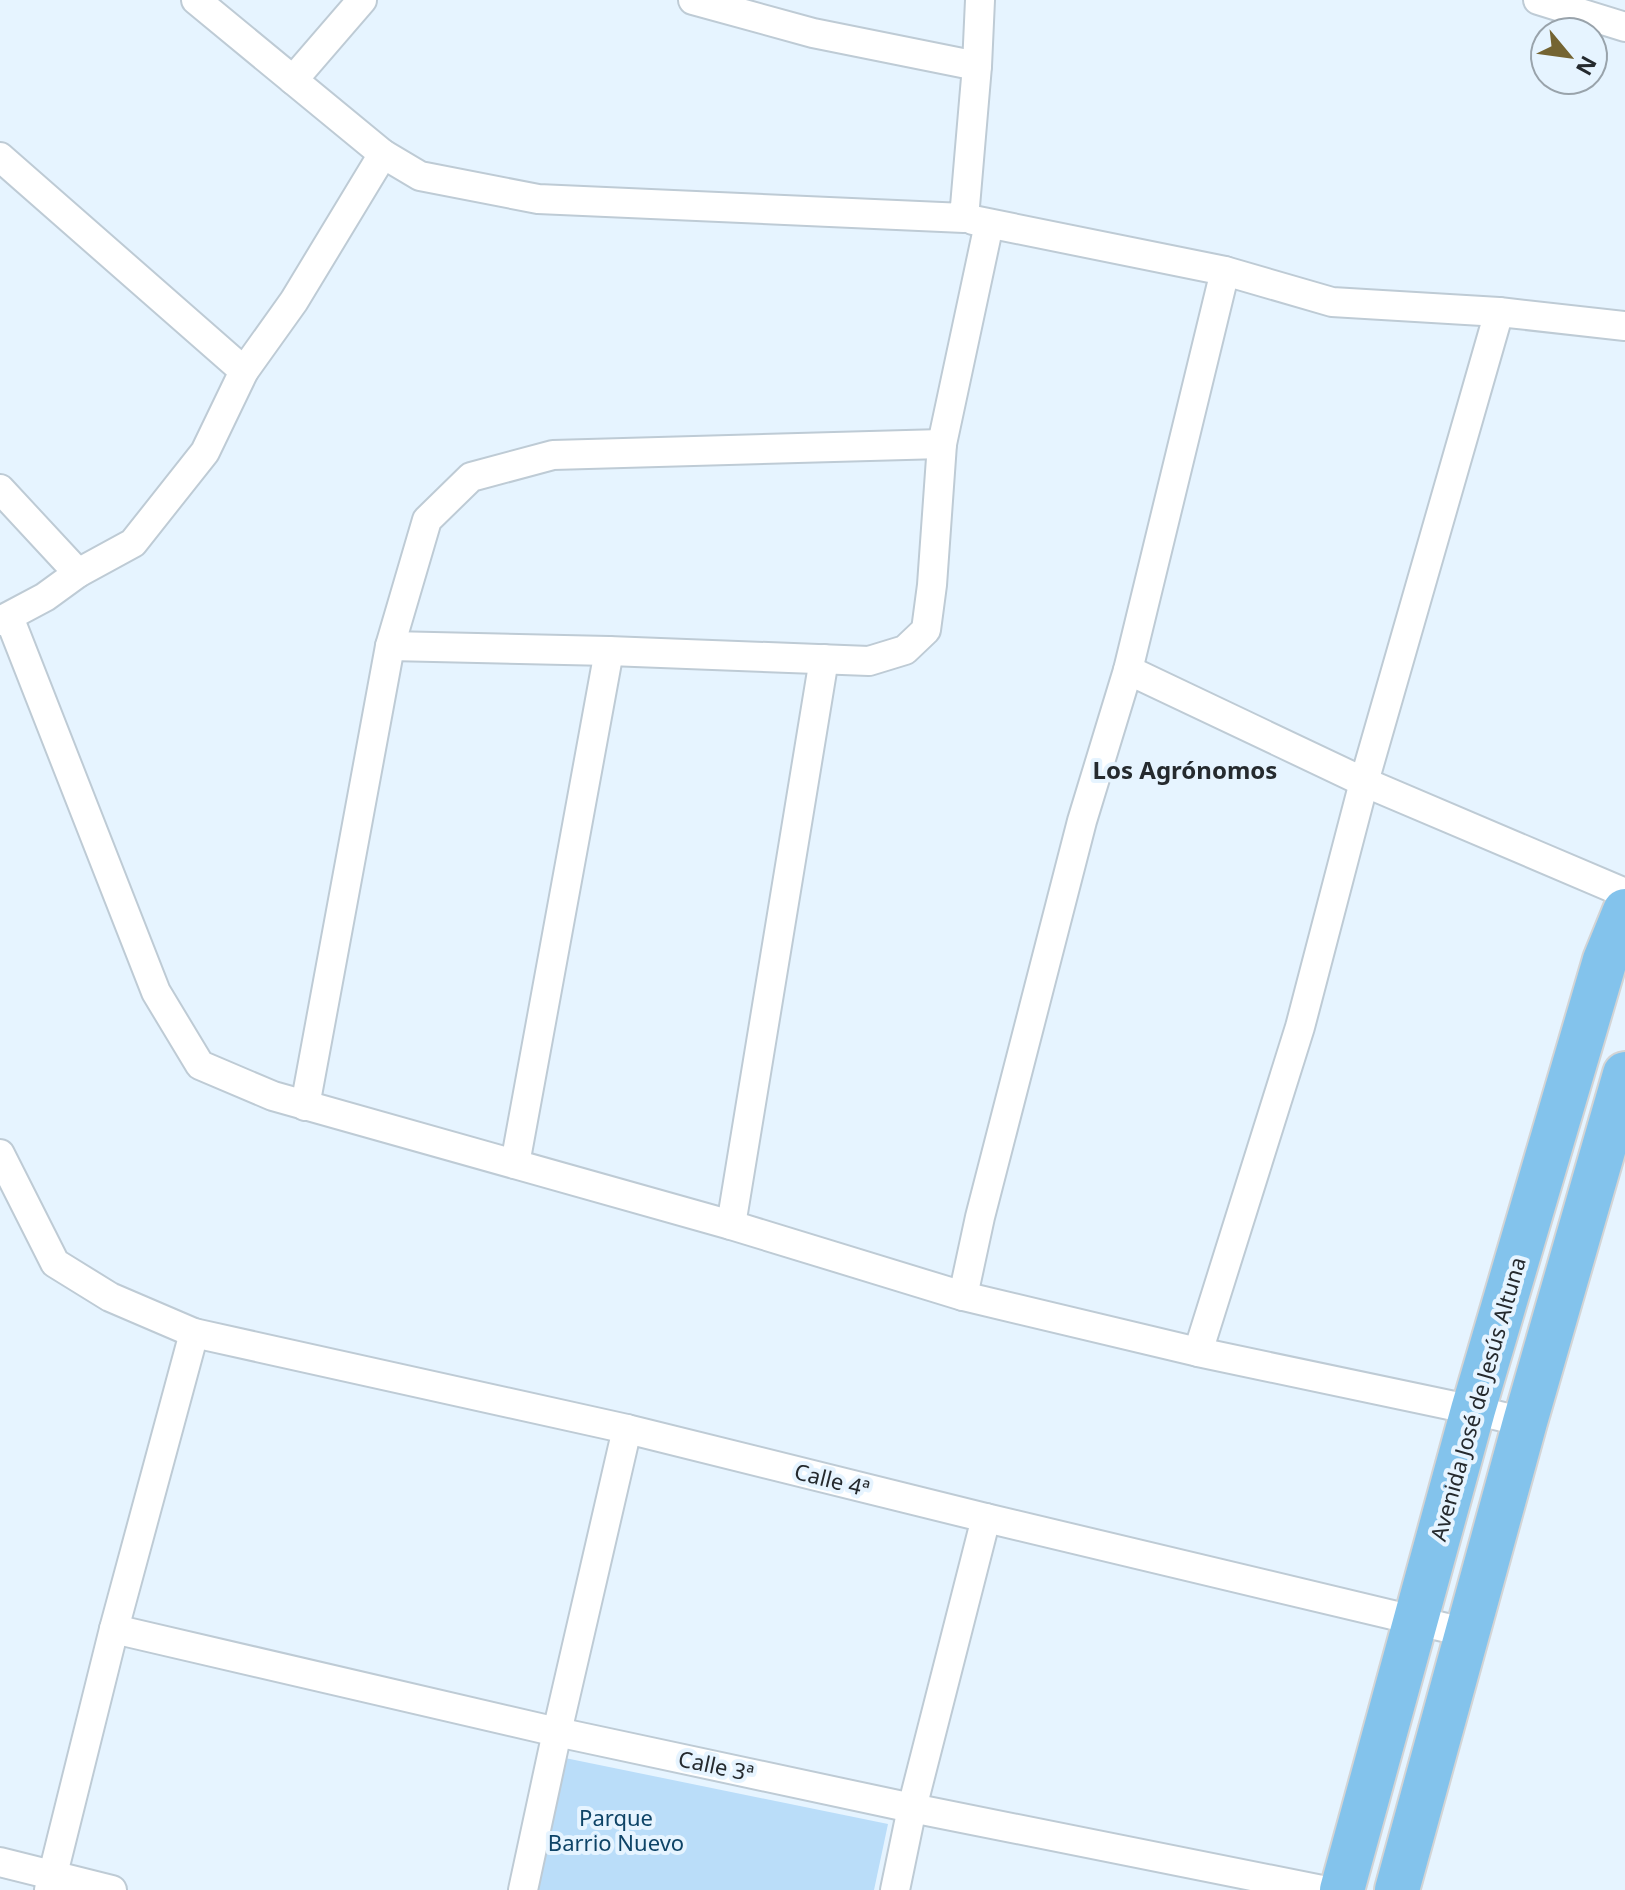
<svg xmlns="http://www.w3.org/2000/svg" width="1625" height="1890" font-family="'Noto Sans',sans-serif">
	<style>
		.green { fill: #baddf9 }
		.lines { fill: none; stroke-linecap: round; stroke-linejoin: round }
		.street-casing { stroke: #becbd5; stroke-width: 32 }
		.primary-casing { stroke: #d3d4d5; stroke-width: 48 }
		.street { stroke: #fff; stroke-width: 28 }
		.primary { stroke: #83c3ec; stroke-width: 44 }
		.labels { text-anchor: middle; stroke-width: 8; stroke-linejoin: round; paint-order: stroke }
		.street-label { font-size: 22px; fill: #252a2e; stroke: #e6f4ff }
		.park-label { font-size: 22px; fill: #0e4467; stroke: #e6f4ff }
		.neighbourhood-label { font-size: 24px; font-weight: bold; fill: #252a2e; stroke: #e6f4ff }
	</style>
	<rect width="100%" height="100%" fill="#e6f4ff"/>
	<!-- green -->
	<path class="green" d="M565,1758L888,1824L874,1890H538Z"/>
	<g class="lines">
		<defs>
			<g id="street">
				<path d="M196,0L383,154L420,176L538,199L964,218L977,66L980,0"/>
				<path d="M693,0L813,33L977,66"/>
				<path d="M1538,0L1625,27"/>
				<path d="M293,80L362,0"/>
				<path d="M0,157L244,371"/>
				<path d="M973,220L1225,271L1332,302L1499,312L1625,326"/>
				<path d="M0,489L78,573L133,543L205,452L244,371L294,301L383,154"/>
				<path d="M9,617L156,992L200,1065L273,1096L731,1225L963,1296L1198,1352L1473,1410L1525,1422"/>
				<path d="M0,621L45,597L78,573"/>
				<path d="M390,646L609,651L869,661L905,650L926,630L932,585L942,444L989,224"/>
				<path d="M1128,670L1364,782L1625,893"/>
				<path d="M305,1106L390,646L427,520L471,477L553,455L942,444"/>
				<path d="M0,1154L55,1263L110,1297L194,1333L627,1429L986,1518L1468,1633"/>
				<path d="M515,1164L609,651"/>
				<path d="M731,1225L824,659"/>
				<path d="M963,1296L980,1217L1082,821L1128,670L1225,271"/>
				<path d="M1198,1352L1300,1027L1364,782L1499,312"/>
				<path d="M114,1629L557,1732L912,1808L1322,1890"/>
				<path d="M0,1862L112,1890"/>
				<path d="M49,1890L114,1629L194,1333"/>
				<path d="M523,1890L557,1732L627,1429"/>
				<path d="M895,1890L912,1808L986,1518"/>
			</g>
			<g id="primary">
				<path d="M1342,1890L1473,1410L1605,960L1625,911"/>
				<path d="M1397,1890L1525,1422L1625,1074"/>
			</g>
		</defs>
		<!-- street casing -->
		<use href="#street" class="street-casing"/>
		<!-- primary casing -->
		<use href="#primary" class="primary-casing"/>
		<!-- street -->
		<use href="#street" class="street"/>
		<!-- primary -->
		<use href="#primary" class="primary"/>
	</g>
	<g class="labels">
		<!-- street labels -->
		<g class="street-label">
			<text transform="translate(1478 1399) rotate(-74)" y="8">Avenida José de Jesús Altuna</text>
			<text transform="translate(832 1480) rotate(14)" y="8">Calle 4ª</text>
			<text transform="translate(716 1766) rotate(12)" y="8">Calle 3ª</text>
		</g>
		<!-- park labels -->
		<g class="park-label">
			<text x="616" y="1826">Parque<tspan x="616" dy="25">Barrio Nuevo</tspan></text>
		</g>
		<!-- neighbourhood labels -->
		<g class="neighbourhood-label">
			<text x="1185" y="779">Los Agrónomos</text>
		</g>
	</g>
	<!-- north arrow -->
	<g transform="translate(1569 56) rotate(119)"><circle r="38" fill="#e6f4ff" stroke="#99a3ab" stroke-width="2"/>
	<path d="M0-6L14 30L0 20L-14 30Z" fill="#746432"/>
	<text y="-12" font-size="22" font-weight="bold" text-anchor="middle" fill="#252a2e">N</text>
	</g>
</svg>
